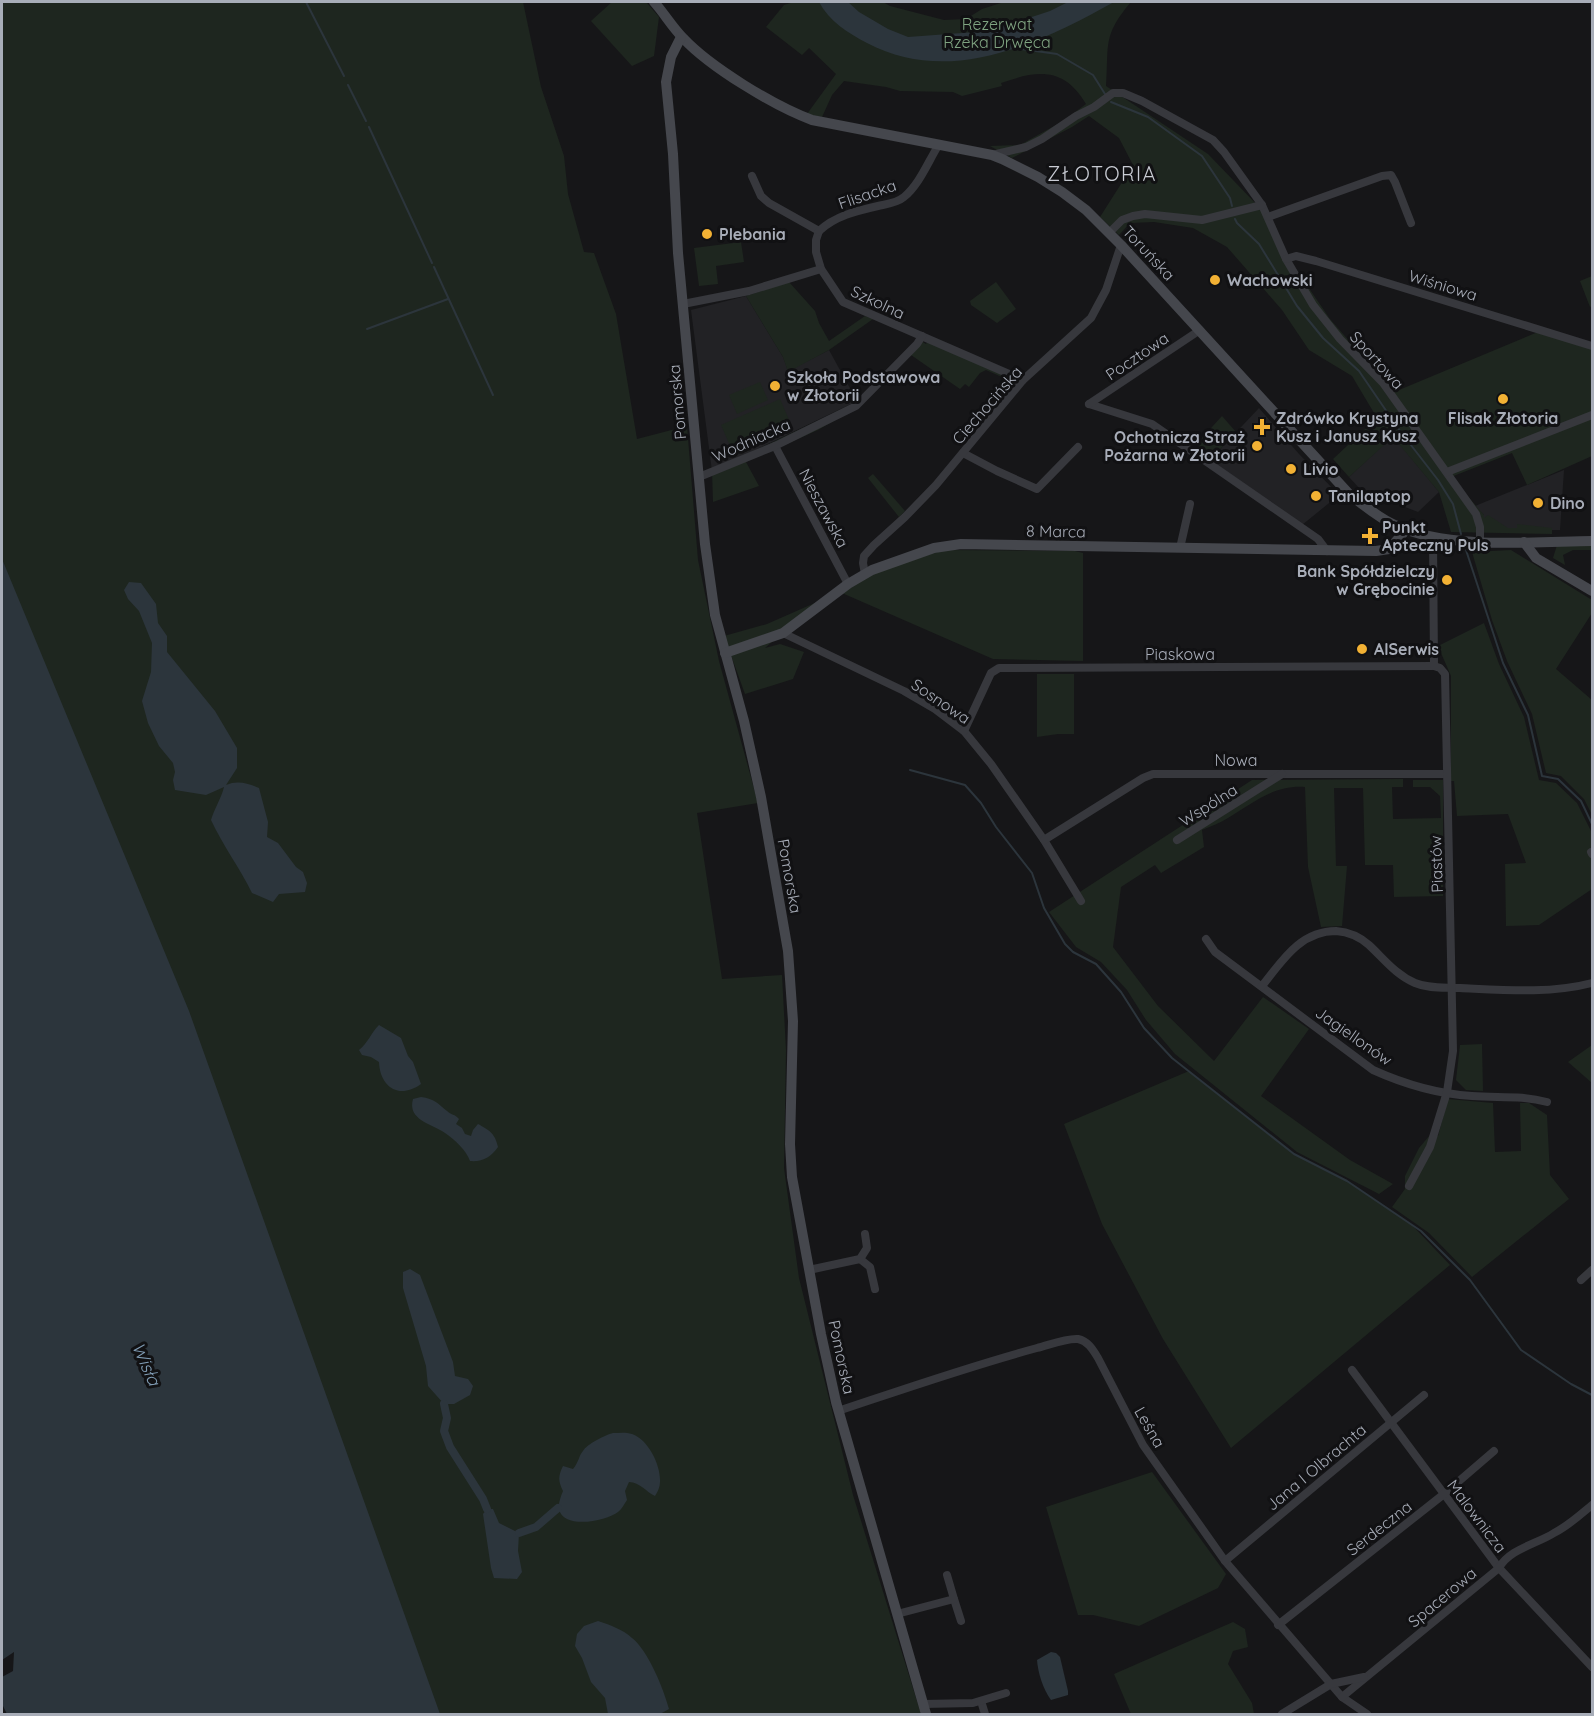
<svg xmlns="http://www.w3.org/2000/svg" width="1594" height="1716" font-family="Quicksand,sans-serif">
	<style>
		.built { fill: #222225 }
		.green { fill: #1e261f }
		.water { fill: #2c353c }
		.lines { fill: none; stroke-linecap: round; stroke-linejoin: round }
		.stream { stroke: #2c353c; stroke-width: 2 }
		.canal { stroke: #2c353c; stroke-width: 8 }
		.street { stroke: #37383d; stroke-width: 8 }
		.secondary { stroke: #45474d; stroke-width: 10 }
		.poi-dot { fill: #f2b134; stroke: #111113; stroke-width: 2 }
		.labels { text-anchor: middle; stroke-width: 6; stroke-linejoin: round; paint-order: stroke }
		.park-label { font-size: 16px; fill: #7fa381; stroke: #111113 }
		.street-label { font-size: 16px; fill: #a8adb8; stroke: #111113 }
		.poi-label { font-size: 16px; font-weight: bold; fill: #a8adb8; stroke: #111113; text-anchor: start }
		.water-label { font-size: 18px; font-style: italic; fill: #7f9bb3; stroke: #111113 }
		.quarter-label { font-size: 20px; letter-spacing: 1.5px; fill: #c9ccd4; stroke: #111113 }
	</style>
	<rect width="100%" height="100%" fill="#161618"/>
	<!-- built -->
	<g class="built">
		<path d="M746,296L783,357L788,371L829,350L857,401L712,471L691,310Z"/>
		<path d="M1259,408L1299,454L1339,495L1302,525L1209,461Z"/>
		<path d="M1393,436L1439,492L1418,512L1361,490L1349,477Z"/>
		<path d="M1564,470L1560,530H1484V515L1475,506Z"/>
	</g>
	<!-- green -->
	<g class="green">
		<path d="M2,2H523L541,87L564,156L568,194L584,252L594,253L616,314L637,439L687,426L698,560L719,661L758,803L697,813L722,979L782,975L786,1050L784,1168L799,1278L853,1495L921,1714H235L2,1070Z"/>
		<path d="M612,2H646L659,17L654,56L632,66L591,21Z"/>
		<path d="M794,2H883L890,6L944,20L966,19L982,9L1004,2H1131C1102,36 1109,45 1106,86L1208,154L1260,208L1291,262L1330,319L1370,365L1387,395L1538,332L1592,349V456L1527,485L1512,453L1451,477L1484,515V518L1488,515L1508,528H1517V524L1552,528V534L1451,532L1439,492L1393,437L1349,477L1333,459L1377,418L1352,376L1309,350L1282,310L1227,247L1193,228L1154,222L1130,223L1119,235L1100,217L1133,165L1119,138L1089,116L1072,127L1012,158L990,146L1020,145L1063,121L1086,104C1064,67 1038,70 1001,83L1002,86L962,96L953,92L900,91L886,87L844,81L832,95L822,117L807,114L836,74L809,48L802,55L766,27L784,5Z"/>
		<path d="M741,242L744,262L716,266L718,284L699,286L694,248Z"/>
		<path d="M1592,276V306L1590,307L1580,281Z"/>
		<path d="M789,282L815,311L819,323L829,341L865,316L873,319L829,350L788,372L783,357L746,296Z"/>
		<path d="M996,282L1016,309L997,323L971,305L970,301Z"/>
		<path d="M921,341L926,344L928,341L1017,382L1012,388L1011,381L986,370L980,373L969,387L965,384L960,389L911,355L861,405L818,430L746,462L759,486L713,502L712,471L857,402Z"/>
		<path d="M760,382L768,400L737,414L729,395Z"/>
		<path d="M780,399L793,429L734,455L721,425Z"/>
		<path d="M1222,416L1236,432L1209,461L1192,449Z"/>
		<path d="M873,474L905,511L899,517L868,478Z"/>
		<path d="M1557,545H1592V550H1573L1563,555L1565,565L1553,558Z"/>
		<path d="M945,550L1075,551L1083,553V661L993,659L842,593L875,570Z"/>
		<path d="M1511,550L1592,600V613L1556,669L1592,700V815L1584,799L1561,776L1546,773L1532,714L1507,661L1492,620L1472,552Z"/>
		<path d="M817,602L765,648L780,644L804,652L793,679L745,694L724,636L767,624Z"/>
		<path d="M1484,623L1499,664L1524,717L1539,780L1556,783L1577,803L1592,833V889L1539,925L1506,926L1505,864L1526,863L1508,814L1457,816L1454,781H1451V676L1438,646Z"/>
		<path d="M1037,674H1074V734H1058L1037,737Z"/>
		<path d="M1403,779V787H1392L1393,819L1441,818L1440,796L1430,787H1413V780H1443V896L1394,897L1393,865H1365L1363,788H1334L1336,866H1347L1342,926L1321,927L1308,867L1305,787C1273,785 1253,803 1228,818C1220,823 1211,826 1202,830L1204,847L1161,873L1155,865L1121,887L1113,947L1158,1006L1214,1061L1263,997L1309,1029L1261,1096L1350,1160L1393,1184L1379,1194L1297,1152L1175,1054L1146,1020L1127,990L1101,962L1076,947L1049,912L1252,780Z"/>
		<path d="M1482,1044L1483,1091L1466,1090L1456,1080L1460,1045Z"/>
		<path d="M1592,1045V1083L1568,1062Z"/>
		<path d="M1189,1071L1294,1154L1347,1181L1412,1225L1450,1265L1231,1448L1163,1339L1102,1224L1064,1124Z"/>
		<path d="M1448,1099L1493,1103L1495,1152L1521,1151L1520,1103H1529L1547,1115L1550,1175L1569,1199L1472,1277L1429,1233L1392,1207L1405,1189V1176L1419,1148L1430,1135L1438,1136Z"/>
		<path d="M1152,1472L1226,1574L1218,1588L1139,1626L1093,1615H1078L1046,1507Z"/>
		<path d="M1233,1622L1245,1629L1248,1647L1233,1651L1228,1664L1252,1703L1254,1714H1131L1114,1674Z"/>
	</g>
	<!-- water -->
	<g class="water">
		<path d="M819,2H848L859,12L888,29L908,37L989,31L1050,11L1068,2H1114C1040,43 950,87 867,43C848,33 829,21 819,2Z"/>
		<path d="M2,559L189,1011L440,1714H7L2,1704V1677L13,1671L14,1652L2,1660Z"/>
		<path d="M129,582L141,583L156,604L158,623L167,636V652L215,711L237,748V768L226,785C237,780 248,783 259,788L268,822L267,837L278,843L296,867L303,872L307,883L305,892L279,894L273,902L252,893C240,868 223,846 211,820C214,809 221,799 224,787L206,795L175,790L173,780L175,772L173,763L159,746L148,723L142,701L151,672L152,643L139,611L128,599L124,590Z"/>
		<path d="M379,1025L401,1038L408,1056L413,1062L421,1084C399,1100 380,1087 379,1062L371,1057L362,1055L359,1050C368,1043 371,1033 379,1025Z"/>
		<path d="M421,1097C435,1099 437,1103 447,1111C451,1115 455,1114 459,1119L456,1124L462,1128L465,1134L471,1136L473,1130L478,1124C489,1130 495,1133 498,1147C491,1157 483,1162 470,1161C467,1151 454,1139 445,1133C432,1124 407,1120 413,1099Z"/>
		<path d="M410,1269L420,1275L453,1362L455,1376L468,1379L473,1386L470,1395L454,1404H444L428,1386L426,1366L403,1288V1272Z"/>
		<path d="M613,1433C619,1433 626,1432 632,1434C649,1440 661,1466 660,1482C660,1487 658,1491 655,1496C646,1492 640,1482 629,1482L625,1491L627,1500C624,1504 622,1509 618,1512C607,1521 563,1530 559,1509C558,1504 561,1496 563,1491C558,1481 558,1476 563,1466L573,1469C579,1462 579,1455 583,1451C587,1444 605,1435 613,1433Z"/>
		<path d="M487,1509H493L499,1523L519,1533L518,1551L522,1572L517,1579L494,1578L491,1568L483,1514Z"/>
		<path d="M598,1621C610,1625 622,1629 632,1638C648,1650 664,1690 669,1709L660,1714H608L605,1698L591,1682L582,1658L575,1646L577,1634L584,1626Z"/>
		<path d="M1051,1652L1056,1653L1060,1657L1068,1691V1695L1051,1700C1043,1689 1038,1673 1037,1660Z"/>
	</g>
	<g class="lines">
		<!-- stream -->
		<g class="stream">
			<path d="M306,2L344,76"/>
			<path d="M1014,48L1057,54L1093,75L1105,94"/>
			<path d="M348,85L366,121"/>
			<path d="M1111,102L1148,117L1202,156L1230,198L1232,206"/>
			<path d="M369,127L432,263"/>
			<path d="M1235,219L1237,223L1259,244L1297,306L1323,338L1359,371L1400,431L1438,480L1453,504L1461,534"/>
			<path d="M434,267L493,395"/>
			<path d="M367,329L448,299"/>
			<path d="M1466,550L1503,663L1528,715L1542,776L1558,779L1581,801L1592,824"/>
			<path d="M910,770L965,785L981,803L996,827L1032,873L1044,908L1065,944L1073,952L1096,964L1121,992L1144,1028L1172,1058L1294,1154L1347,1181L1421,1231L1470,1280L1521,1350L1571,1384L1592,1395"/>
		</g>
		<!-- canal -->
		<g class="canal">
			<path d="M444,1404L447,1418L444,1431L450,1447L483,1499L487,1509"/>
			<path d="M519,1533L536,1527L558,1508"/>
		</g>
		<!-- street -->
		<g class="street">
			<path d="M992,155L1026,147L1042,139L1076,116L1094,107L1113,93H1123L1142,101L1213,140L1224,152L1262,205L1286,259L1313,305L1340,339L1383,383L1476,514L1480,527V541"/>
			<path d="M752,176L761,196L769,203L819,231"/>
			<path d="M1268,217L1382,176L1391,175L1395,182L1411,223"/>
			<path d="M819,231L816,240V252L821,269L843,302L1023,380"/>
			<path d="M819,231C835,216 856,211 878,206C887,204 897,203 904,197C919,185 928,162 938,146"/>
			<path d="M1109,233L1122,220L1133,216L1145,214L1202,220L1262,205"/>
			<path d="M1286,259L1296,256L1316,261L1592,346"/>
			<path d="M683,304L749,291L821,269"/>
			<path d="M1089,404L1152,424L1318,539L1327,551"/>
			<path d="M1089,404L1200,330"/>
			<path d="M775,446L848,584"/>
			<path d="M963,453L997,471L1037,489L1078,447"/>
			<path d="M1447,472L1592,415"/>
			<path d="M699,477L775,446L856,406L917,344L922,336"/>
			<path d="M1180,548L1190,504"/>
			<path d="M865,574L863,563L864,556L874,545L905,517L936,485L1023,380L1091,318L1106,290L1121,245"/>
			<path d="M783,633L904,691L935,709L964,731L991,764L1044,840L1081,901"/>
			<path d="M964,731L991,673L999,668L1434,666"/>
			<path d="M1044,840L1143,778L1153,774H1446"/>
			<path d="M1177,840L1282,774"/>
			<path d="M1591,852L1592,854"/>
			<path d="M1206,939L1215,952L1373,1070C1404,1084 1438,1094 1472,1096C1499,1098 1521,1095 1547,1102"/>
			<path d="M1262,986C1282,961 1300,931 1336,931C1349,932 1360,937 1369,945C1384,959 1396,975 1415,983C1429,989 1445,987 1460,988C1503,990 1550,994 1592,983"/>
			<path d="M1409,1186L1430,1147L1447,1092L1453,1051L1445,674L1440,668L1434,666L1433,538"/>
			<path d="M860,1259L870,1267L875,1289"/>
			<path d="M809,1270L860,1259L867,1248L865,1234"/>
			<path d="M1581,1280L1592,1270"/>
			<path d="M1352,1370L1499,1568L1592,1667"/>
			<path d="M838,1411C904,1389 970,1366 1037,1348C1049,1345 1066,1338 1078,1339C1088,1341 1093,1350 1098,1358L1143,1445L1225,1561L1342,1697L1367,1714"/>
			<path d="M1225,1561L1424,1395"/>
			<path d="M954,1599L961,1621"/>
			<path d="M897,1614L954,1599L947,1575"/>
			<path d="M1278,1625L1444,1494L1494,1451"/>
			<path d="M1342,1697L1499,1568C1509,1549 1537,1544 1554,1533C1568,1526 1580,1515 1592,1505"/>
			<path d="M981,1701L985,1714"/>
			<path d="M923,1704L973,1703L1006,1693"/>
			<path d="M1282,1714L1331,1684L1364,1677"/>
		</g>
		<!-- secondary -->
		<g class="secondary">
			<path d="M654,2C664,13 672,27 683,38C710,67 774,106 812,120L992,155L1002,159L1038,177L1062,192L1086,210L1121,245L1349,494C1364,505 1378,518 1395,525C1448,550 1533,542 1592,541"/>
			<path d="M681,37L671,57L666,82L673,154L678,253L705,544L715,615L744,721L761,797L788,951L793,1021L790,1144L792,1177L821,1334L836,1402L926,1714"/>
			<path d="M1524,542L1536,558L1592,591"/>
			<path d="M725,653L783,633L848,584L872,570L934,548L961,544L1376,551L1389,549L1406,530"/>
		</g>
	</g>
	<!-- markers -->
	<g class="poi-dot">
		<circle cx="707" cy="234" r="6"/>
		<circle cx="1215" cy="280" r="6"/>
		<circle cx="775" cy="386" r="6"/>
		<circle cx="1503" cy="399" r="6"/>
		<path d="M1259 418h6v6h6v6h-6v6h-6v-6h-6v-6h6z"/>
		<circle cx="1257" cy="446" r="6"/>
		<circle cx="1291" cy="469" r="6"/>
		<circle cx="1316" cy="496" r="6"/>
		<circle cx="1538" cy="503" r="6"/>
		<path d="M1367 527h6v6h6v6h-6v6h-6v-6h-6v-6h6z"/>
		<circle cx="1447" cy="580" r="6"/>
		<circle cx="1362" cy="649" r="6"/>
	</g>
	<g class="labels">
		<!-- park labels -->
		<g class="park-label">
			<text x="997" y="30">Rezerwat<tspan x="997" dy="18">Rzeka Drwęca</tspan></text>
		</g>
		<!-- street labels -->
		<g class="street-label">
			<text transform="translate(867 194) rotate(-19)" y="6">Flisacka</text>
			<text transform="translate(1149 253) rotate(47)" y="6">Toruńska</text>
			<text transform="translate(1443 285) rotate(17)" y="6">Wiśniowa</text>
			<text transform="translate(878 302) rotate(25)" y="6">Szkolna</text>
			<text transform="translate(1137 356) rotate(-34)" y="6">Pocztowa</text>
			<text transform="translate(1377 360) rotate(48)" y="6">Sportowa</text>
			<text transform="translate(677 402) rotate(-95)" y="6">Pomorska</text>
			<text transform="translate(987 405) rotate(-49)" y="6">Ciechocińska</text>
			<text transform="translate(751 440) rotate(-24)" y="6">Wodniacka</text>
			<text transform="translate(824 508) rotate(62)" y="6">Nieszawska</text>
			<text transform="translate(1056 531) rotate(1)" y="6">8 Marca</text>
			<text x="1180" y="660">Piaskowa</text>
			<text transform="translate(941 701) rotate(34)" y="6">Sosnowa</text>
			<text x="1236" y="766">Nowa</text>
			<text transform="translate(1208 805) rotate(-32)" y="6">Wspólna</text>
			<text transform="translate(1436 864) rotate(-92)" y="6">Piastów</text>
			<text transform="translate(790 876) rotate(80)" y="6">Pomorska</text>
			<text transform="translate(1354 1036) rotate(35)" y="6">Jagiellonów</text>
			<text transform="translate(842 1357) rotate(78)" y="6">Pomorska</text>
			<text transform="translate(1150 1427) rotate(60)" y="6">Leśna</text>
			<text transform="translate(1316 1467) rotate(-40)" y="6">Jana I Olbrachta</text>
			<text transform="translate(1477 1516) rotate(53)" y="6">Malownicza</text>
			<text transform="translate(1379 1528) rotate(-38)" y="6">Serdeczna</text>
			<text transform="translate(1442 1597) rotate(-40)" y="6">Spacerowa</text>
		</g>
		<!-- poi labels -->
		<g class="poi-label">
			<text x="719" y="240">Plebania</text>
			<text x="1227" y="286">Wachowski</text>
			<text x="787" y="383">Szkoła Podstawowa<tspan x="787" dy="18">w Złotorii</tspan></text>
			<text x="1276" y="424">Zdrówko Krystyna<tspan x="1276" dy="18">Kusz i Janusz Kusz</tspan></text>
			<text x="1503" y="424" text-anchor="middle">Flisak Złotoria</text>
			<text x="1245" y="443" text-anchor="end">Ochotnicza Straż<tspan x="1245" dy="18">Pożarna w Złotorii</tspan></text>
			<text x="1303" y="475">Livio</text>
			<text x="1328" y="502">Tanilaptop</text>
			<text x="1550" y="509">Dino</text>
			<text x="1382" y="533">Punkt<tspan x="1382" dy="18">Apteczny Puls</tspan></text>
			<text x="1435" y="577" text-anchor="end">Bank Spółdzielczy<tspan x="1435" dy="18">w Grębocinie</tspan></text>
			<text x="1374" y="655">AlSerwis</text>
		</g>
		<!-- water labels -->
		<g class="water-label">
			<text transform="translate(146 1364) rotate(66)" y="6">Wisła</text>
		</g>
		<!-- quarter labels -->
		<g class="quarter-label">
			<text x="1102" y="181">ZŁOTORIA</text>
		</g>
	</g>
	<!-- border -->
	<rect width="1594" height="1716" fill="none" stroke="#a8adb8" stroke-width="6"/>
</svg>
